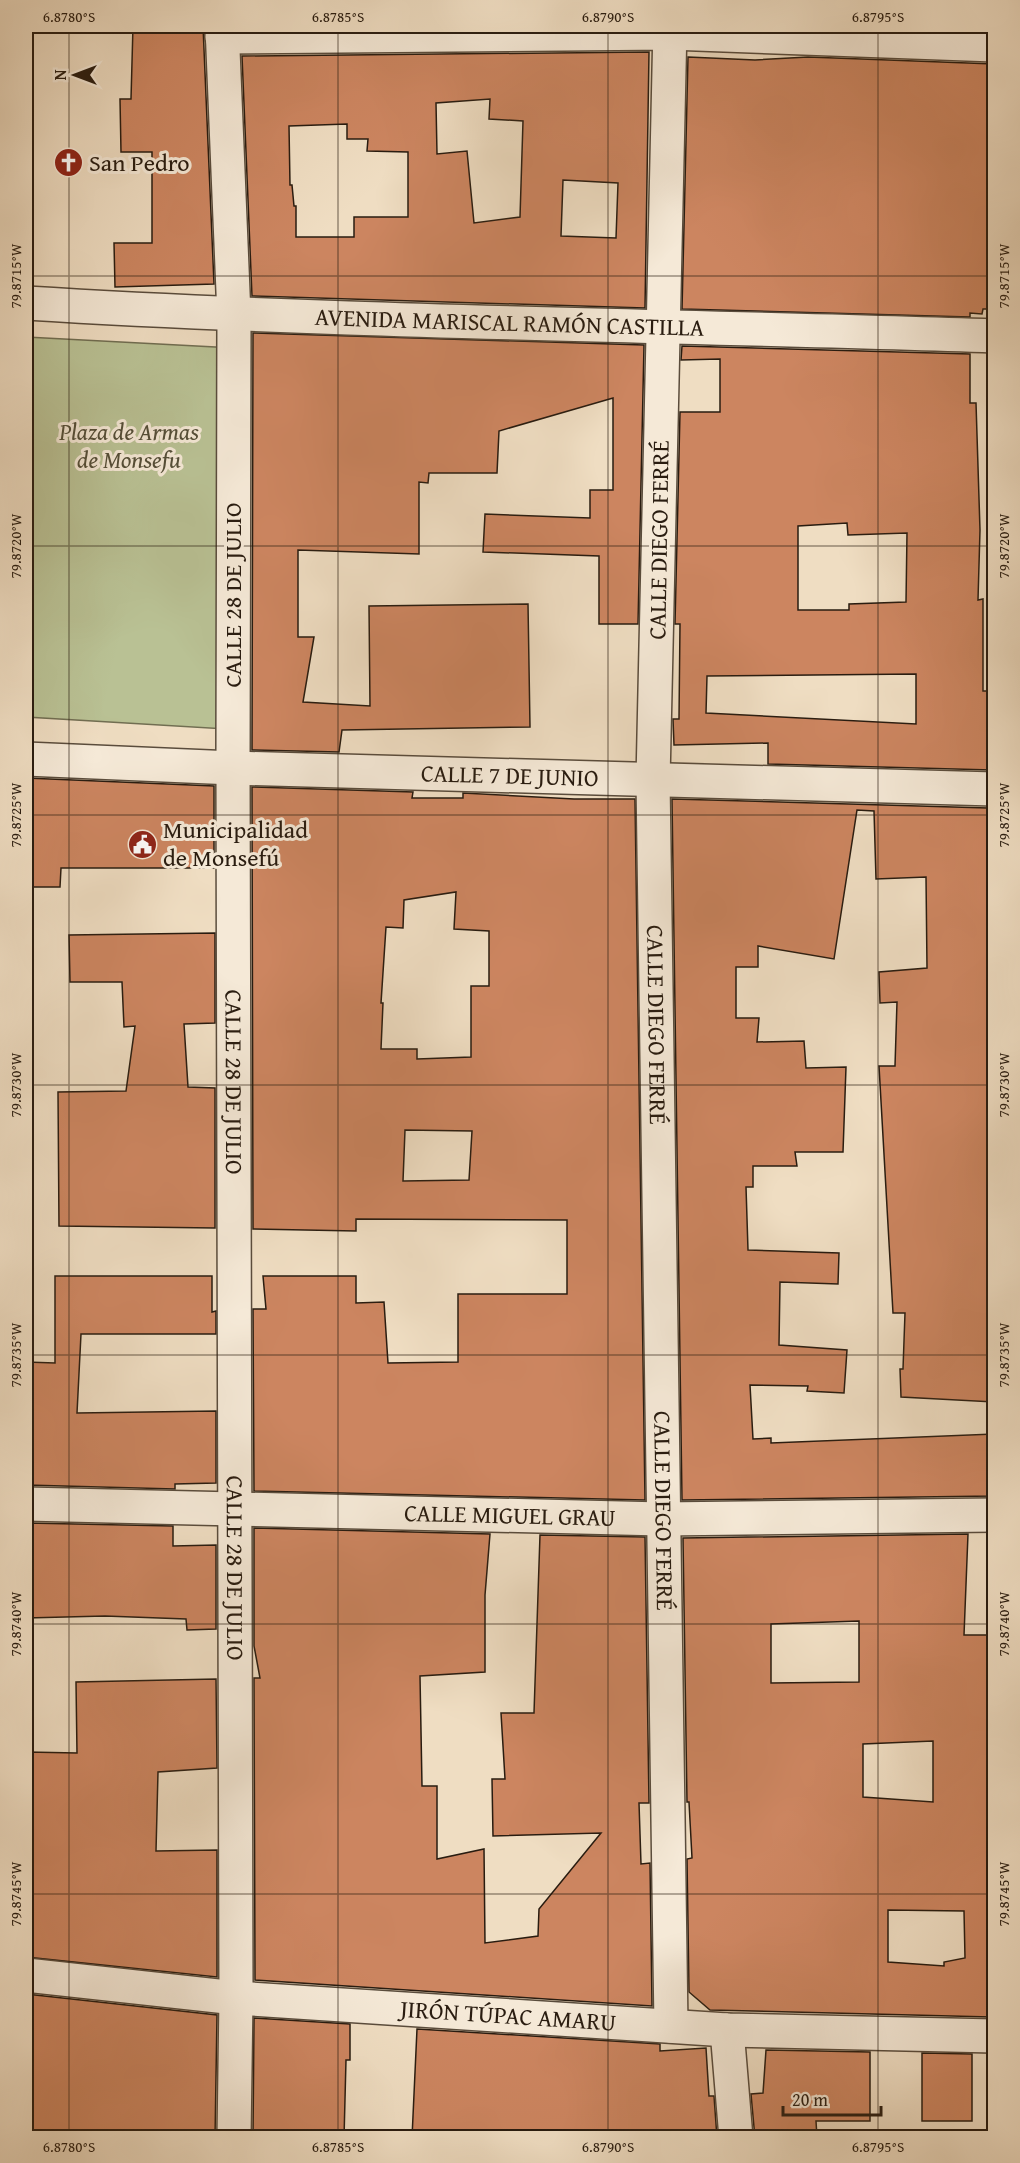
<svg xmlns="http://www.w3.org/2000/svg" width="1020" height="2163" font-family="'Gentium Book Plus',serif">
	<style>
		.green { fill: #b9c194; stroke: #716e52; stroke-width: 1.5 }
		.building { fill: #cc8560; stroke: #291c10; stroke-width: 1.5; fill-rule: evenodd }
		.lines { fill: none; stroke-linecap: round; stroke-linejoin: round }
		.minor-casing { stroke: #5a4c3c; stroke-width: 36 }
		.tertiary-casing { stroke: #5a4c3c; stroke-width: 36 }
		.minor { stroke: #f5e9d7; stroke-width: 33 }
		.tertiary { stroke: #f5e9d7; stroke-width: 33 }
		.ticks { fill: none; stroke: #291c10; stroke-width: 1.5; stroke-opacity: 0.45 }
		.labels { text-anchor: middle; stroke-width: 6; stroke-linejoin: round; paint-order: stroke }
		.poi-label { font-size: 24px; fill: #291c10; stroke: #f5e9d7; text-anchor: start }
		.street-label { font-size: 24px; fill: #291c10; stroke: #f5e9d7 }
		.park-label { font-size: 24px; font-style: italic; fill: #544e38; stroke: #f5e9d7 }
		.neatline { fill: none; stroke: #291c10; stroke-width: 2 }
		.ticks-label { font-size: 15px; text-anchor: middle; fill: #291c10 }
	</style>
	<rect width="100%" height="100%" fill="#efddc2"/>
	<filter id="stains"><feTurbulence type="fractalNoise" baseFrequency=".00333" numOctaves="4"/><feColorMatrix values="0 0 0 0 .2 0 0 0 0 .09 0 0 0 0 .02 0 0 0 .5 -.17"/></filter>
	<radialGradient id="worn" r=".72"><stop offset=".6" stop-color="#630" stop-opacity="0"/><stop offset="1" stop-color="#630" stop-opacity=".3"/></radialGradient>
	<!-- green -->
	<path class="green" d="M26,337L234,348L226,729L26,717Z"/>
	<!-- building -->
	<g class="building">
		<path d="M133,26H203L214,284L115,287L114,243H152V152H121L120,99H131Z"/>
		<path d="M649,52L645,308L252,296L242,56ZM490,99L489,119L523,121L520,217L474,223L467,151L437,154L436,103ZM347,124V139H368L367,151L408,152V217H354V237H296V206H294L292,185H290L289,126ZM563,180L618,183L616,238L561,236Z"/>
		<path d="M688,57L755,60L808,57L994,64V309H983L982,314L970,313V317L682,309Z"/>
		<path d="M253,333L644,345L638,624H599V556L483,552L485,514L590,518V490H613V398L499,431L497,473H429L428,483L419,482V554L298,550V637H314L303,702L370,706L369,606L528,604L530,727L342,730L339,752L252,750Z"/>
		<path d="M682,346L970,354V403H976L980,530L978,600L983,599V691H989L992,770L768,764V743L674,745L673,719H679L680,624H675L680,412H720V359L681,360ZM847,523L848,535L907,533L906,602L849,604V610H798V526ZM916,674V724L706,713L707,676Z"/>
		<path d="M26,778L214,786V868H61L60,887H26Z"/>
		<path d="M252,787L413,792L412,798H463V793L574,799H635L645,1500L254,1491L253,1309H266L263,1276H356V1303L384,1302L388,1363L458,1362V1294H567V1220L356,1219V1231L253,1229ZM456,892L454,929L489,931V986H471V1057L417,1059V1049H381L383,1003H381L386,927L403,928L404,900ZM405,1130L472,1131L469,1180L403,1181Z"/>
		<path d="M672,799L988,808L994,881V1402L901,1397L900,1369H903L905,1313H893L879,1066H895L897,1002L880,1003L879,972L927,968L926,877L876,879L874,811L857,810L834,959L758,946V967H736V1018H759L757,1042L804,1041L806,1068L846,1067L843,1152H795L797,1166H753V1187H746L748,1250L839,1253L838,1284L780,1282L779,1345L847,1350L844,1393L807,1391L808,1386L750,1385L753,1439L771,1438V1443L994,1434V1496L682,1500Z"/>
		<path d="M215,933V1023L184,1024L188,1087L215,1088V1228L59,1226L58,1092L126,1091L135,1026L124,1027L122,982H70L69,935Z"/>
		<path d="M55,1276H212V1312L216,1311V1334H81L77,1413L216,1411V1483L175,1484V1489L26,1485V1362L55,1363Z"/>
		<path d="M26,1523L173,1526V1546L216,1545V1629L187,1630L186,1619L105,1616L26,1618Z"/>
		<path d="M254,1528L490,1534L485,1595V1672L420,1676L422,1786H437V1859L484,1849L485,1943L538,1936L539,1909L601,1833L493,1836L492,1779H505L501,1713H534L540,1535L645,1537L649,1803H639L641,1864L650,1863L652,2006L255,1980L254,1678H260L254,1646Z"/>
		<path d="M968,1534L964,1635H994V1912H991V2017L710,2010L689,1992L687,1859L692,1858L689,1802H687L683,1538ZM859,1621V1682L771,1683V1624ZM933,1741V1802L863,1797V1744ZM888,1910L964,1911L965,1958L944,1962V1966L888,1962Z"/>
		<path d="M216,1679L217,1768L158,1772L156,1851L217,1850V1977L26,1957L27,1752L77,1753L76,1682Z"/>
		<path d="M26,1994L217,2015L215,2138H26Z"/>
		<path d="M254,2018L350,2024V2060H346L344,2138H253Z"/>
		<path d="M417,2029L660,2044V2051L706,2048L709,2096H714L717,2138H412Z"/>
		<path d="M766,2050L870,2052V2121H816L817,2138H755L751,2094L763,2093Z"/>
		<path d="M922,2053L972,2054V2121H922Z"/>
	</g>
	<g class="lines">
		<defs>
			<g id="minor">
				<path id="s1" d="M670,26L653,780L671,2026"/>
				<path d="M222,37L670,33L994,45"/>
				<path id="s2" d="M233,768L236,1998L234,2138"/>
				<path id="s3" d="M26,1504L662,1519L994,1515"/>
				<path id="s4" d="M26,1975L236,1998L727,2030L994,2036"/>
				<path d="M727,2030L736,2138"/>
			</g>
			<g id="tertiary">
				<path d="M222,26L234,316L233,768"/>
				<path id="s5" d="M26,303C348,323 671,325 994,336"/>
				<path id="s6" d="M26,759L233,768L994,789"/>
			</g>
		</defs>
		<!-- minor casing -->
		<use href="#minor" class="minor-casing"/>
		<!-- tertiary casing -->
		<use href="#tertiary" class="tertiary-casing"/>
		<!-- minor -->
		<use href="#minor" class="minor"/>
		<!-- tertiary -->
		<use href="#tertiary" class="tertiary"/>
	</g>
	<!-- ticks -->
	<path class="ticks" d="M69,26V2138M338,26V2138M608,26V2138M878,26V2138M26,276H994M26,546H994M26,815H994M26,1085H994M26,1355H994M26,1624H994M26,1894H994"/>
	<!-- icons -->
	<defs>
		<symbol id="church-disc" viewBox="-11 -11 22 22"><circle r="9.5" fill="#8f2418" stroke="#f5e9d7"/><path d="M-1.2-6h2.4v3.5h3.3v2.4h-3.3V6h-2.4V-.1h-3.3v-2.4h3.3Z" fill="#fff"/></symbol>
		<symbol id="civic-disc" viewBox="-11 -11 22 22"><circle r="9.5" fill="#8f2418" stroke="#f5e9d7"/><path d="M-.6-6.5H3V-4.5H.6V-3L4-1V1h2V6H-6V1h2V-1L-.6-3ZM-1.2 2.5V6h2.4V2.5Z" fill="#fff"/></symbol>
	</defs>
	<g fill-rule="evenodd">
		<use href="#church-disc" x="52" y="146" width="33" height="33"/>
		<use href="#civic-disc" x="126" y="828" width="33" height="33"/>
	</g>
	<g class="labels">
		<!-- poi labels -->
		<g class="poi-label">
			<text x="89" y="171">San Pedro</text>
			<text x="163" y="838">Municipalidad<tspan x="163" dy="28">de Monsefú</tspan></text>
		</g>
		<!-- street labels -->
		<g class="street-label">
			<text dy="8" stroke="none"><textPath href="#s5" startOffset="484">AVENIDA MARISCAL RAMÓN CASTILLA</textPath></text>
			<text transform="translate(659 540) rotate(-89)" y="8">CALLE DIEGO FERRÉ</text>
			<text transform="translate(233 595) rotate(-90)" y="8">CALLE 28 DE JULIO</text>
			<text dy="8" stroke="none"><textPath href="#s6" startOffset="484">CALLE 7 DE JUNIO</textPath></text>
			<text dy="8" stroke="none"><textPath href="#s1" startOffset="999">CALLE DIEGO FERRÉ</textPath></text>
			<text dy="8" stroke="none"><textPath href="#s2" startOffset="314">CALLE 28 DE JULIO</textPath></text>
			<text dy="8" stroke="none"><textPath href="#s1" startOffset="1485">CALLE DIEGO FERRÉ</textPath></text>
			<text dy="8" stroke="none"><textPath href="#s3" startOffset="484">CALLE MIGUEL GRAU</textPath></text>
			<text dy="8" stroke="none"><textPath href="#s2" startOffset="800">CALLE 28 DE JULIO</textPath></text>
			<text dy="8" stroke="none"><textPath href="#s4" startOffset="484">JIRÓN TÚPAC AMARU</textPath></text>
		</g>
		<!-- park labels -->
		<g class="park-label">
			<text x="129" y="440">Plaza de Armas<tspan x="129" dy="28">de Monsefu</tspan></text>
		</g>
	</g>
	<!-- margin -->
	<rect width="1020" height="2163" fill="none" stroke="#efddc2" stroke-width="66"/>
	<!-- north arrow -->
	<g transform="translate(75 75) rotate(270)" stroke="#f5e9d7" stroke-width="4.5" paint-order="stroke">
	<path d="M0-4.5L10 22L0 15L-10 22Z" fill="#291c10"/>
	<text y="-9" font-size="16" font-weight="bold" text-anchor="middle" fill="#291c10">N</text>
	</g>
	<!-- scale -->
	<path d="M783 2106v9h98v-9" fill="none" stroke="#291c10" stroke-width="3"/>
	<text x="792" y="2106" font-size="18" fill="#291c10" stroke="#f5e9d7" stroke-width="4.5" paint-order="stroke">20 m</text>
	<rect x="33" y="33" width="954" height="2097" class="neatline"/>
	<g class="ticks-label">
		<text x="69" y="22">6.8780°S</text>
		<text x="338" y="22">6.8785°S</text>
		<text x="608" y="22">6.8790°S</text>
		<text x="878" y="22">6.8795°S</text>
		<text transform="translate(1004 276) rotate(-90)" y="5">79.8715°W</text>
		<text transform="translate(16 276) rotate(-90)" y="5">79.8715°W</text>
		<text transform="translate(1004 546) rotate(-90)" y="5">79.8720°W</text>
		<text transform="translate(16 546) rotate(-90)" y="5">79.8720°W</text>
		<text transform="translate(16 815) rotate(-90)" y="5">79.8725°W</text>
		<text transform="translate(1004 815) rotate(-90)" y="5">79.8725°W</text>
		<text transform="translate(1004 1085) rotate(-90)" y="5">79.8730°W</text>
		<text transform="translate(16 1085) rotate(-90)" y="5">79.8730°W</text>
		<text transform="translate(1004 1355) rotate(-90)" y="5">79.8735°W</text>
		<text transform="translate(16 1355) rotate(-90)" y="5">79.8735°W</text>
		<text transform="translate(1004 1624) rotate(-90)" y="5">79.8740°W</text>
		<text transform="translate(16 1624) rotate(-90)" y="5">79.8740°W</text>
		<text transform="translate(16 1894) rotate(-90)" y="5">79.8745°W</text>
		<text transform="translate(1004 1894) rotate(-90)" y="5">79.8745°W</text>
		<text x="69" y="2152">6.8780°S</text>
		<text x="338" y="2152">6.8785°S</text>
		<text x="608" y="2152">6.8790°S</text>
		<text x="878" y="2152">6.8795°S</text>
	</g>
	<rect width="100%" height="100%" filter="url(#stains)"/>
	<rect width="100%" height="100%" fill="url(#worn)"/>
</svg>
